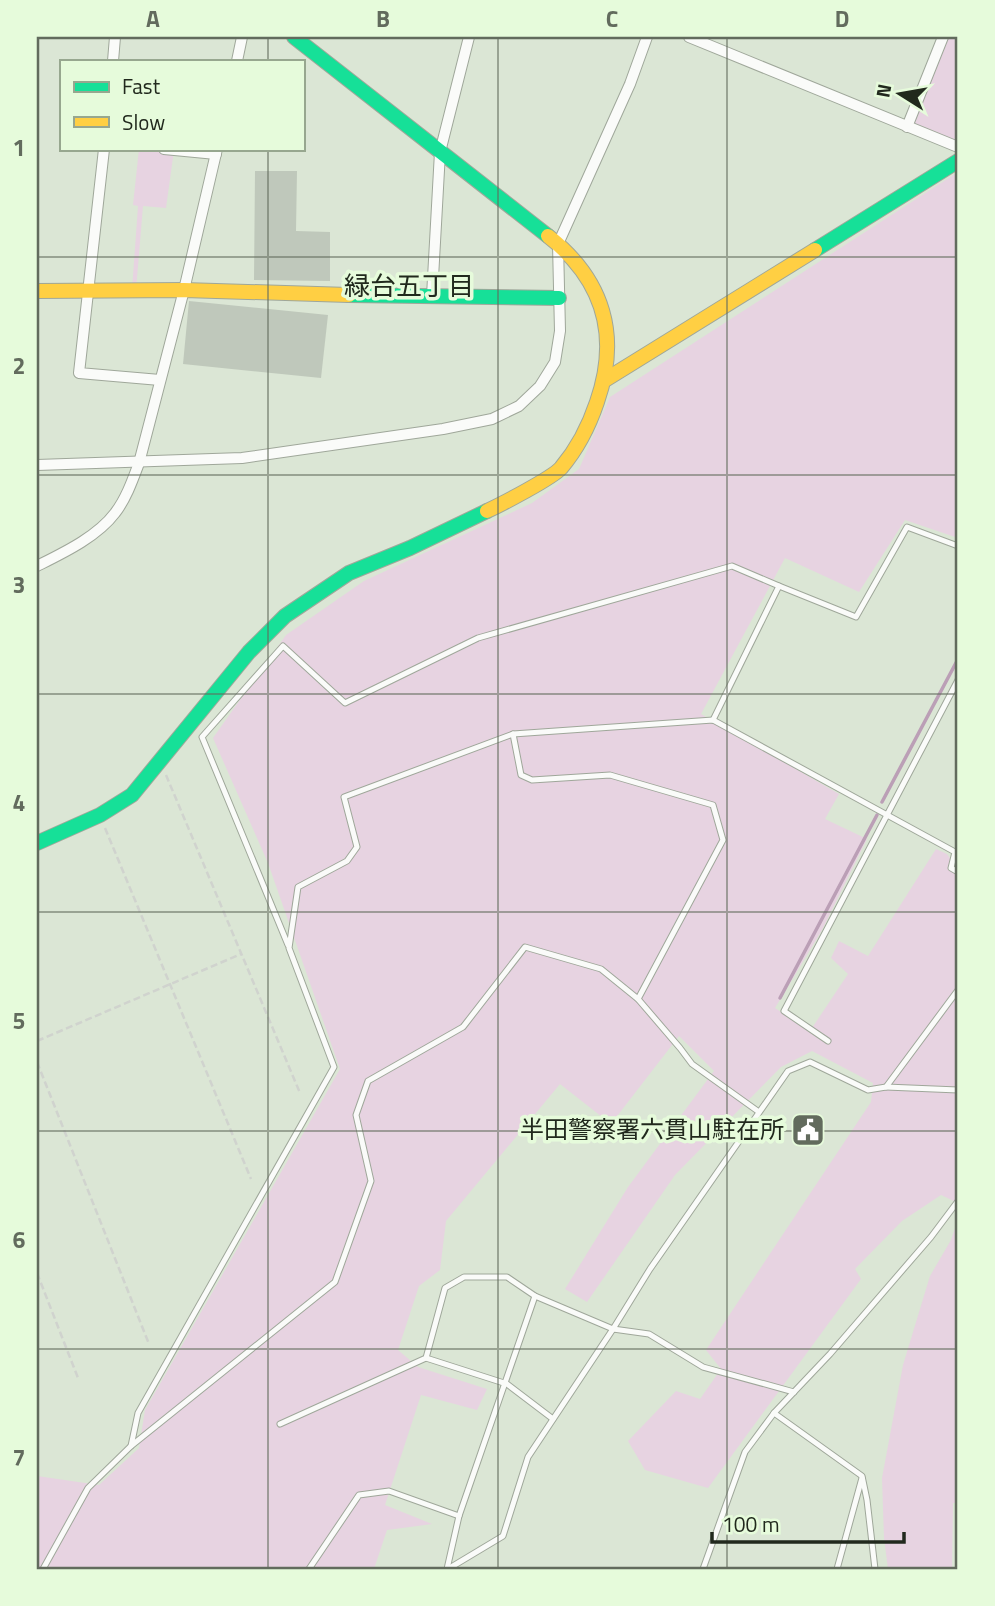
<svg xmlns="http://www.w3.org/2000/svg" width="995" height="1606" font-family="'Titillium Web','Noto Sans JP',sans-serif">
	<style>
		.green { fill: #e7d3e1 }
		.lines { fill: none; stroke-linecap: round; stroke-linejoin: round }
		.stream { stroke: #bb9fb6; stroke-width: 3.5 }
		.building { fill: #bfc8bb }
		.lane-casing { stroke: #9fa79a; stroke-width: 7 }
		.street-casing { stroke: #9fa79a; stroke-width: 12 }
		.fast-casing { stroke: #9fa79a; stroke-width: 16 }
		.slow-casing { stroke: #9fa79a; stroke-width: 16 }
		.path { stroke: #d0d3ce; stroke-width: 2.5; stroke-dasharray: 7 3.5; stroke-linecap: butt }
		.lane { stroke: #fafbf9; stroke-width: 5 }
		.street { stroke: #fafbf9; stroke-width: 10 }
		.fast { stroke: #16e098; stroke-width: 14 }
		.slow { stroke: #ffcf43; stroke-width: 14 }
		.grid { fill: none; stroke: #626b5d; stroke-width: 2; stroke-opacity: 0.55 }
		.labels { text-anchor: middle; stroke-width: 7; stroke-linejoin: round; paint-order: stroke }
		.poi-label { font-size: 24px; fill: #21291d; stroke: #e6fbdb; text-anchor: end }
		.neighbourhood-label { font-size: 26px; fill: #21291d; stroke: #e6fbdb }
		.neatline { fill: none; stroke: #626b5d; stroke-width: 2.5 }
		.grid-label { font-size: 23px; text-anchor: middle; font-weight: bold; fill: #626b5d }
	</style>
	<rect width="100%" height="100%" fill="#dbe6d5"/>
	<!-- green -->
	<g class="green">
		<path d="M943,37H958V147L907,127Z"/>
		<path d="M139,149L174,150L166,208L143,206L136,290H132L138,206L133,205Z"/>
		<path d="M958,172V538L905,520L859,592L785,558L701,714L839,794L825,819L867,839L822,930L775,1008L810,1031L848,974L831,958L839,941L868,956L936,849L947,854L958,870V1203L941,1195L902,1221L855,1269L861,1279L708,1488L645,1470L628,1441L676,1391L700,1399L721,1369L706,1350L871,1102L873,1083L812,1051L781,1067L675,1175L587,1302L565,1289L628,1187L714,1071L679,1036L611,1124L560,1084L446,1221L440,1270L419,1286L398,1350L418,1367L487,1389L477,1410L421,1395L385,1505L432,1524L387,1530L374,1569H37V1476L99,1485L139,1448L145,1410L340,1069L268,863L213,738L286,635L364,581L532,503L579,469L610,397Z"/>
		<path d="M958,1219V1503H953L952,1569H888L884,1538L882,1478L903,1365L930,1276L951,1240Z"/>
	</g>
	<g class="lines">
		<!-- stream -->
		<g class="stream">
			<path d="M882,802L958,659"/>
			<path d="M780,998L877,815"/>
		</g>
	</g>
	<!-- building -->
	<g class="building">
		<path d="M255,171H297L296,231L330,232V281L254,280Z"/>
		<path d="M189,301L328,315L321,378L183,364Z"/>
	</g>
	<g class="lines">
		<defs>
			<g id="lane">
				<path d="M713,720L779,586L856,617L907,527L958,546"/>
				<path d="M513,734L521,775L532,780L610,775L713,805L723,840L638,999"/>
				<path d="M288,945L202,737L283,646L345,703L478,638L732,566L779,586"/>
				<path d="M828,1041L784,1011L958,680"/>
				<path d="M886,1087L958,1090"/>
				<path d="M426,1358L507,1384L553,1419"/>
				<path d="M774,1413L862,1476L867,1500L875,1569"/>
				<path d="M280,1424L426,1358L445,1288L464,1277H507L535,1296L613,1329L649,1334L703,1367L794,1392"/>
				<path d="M131,1446L138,1413L334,1067L289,948L298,887L347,861L357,847L344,797L513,734L713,720L955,852L951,868L958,872"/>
				<path d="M43,1569L88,1488L131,1446L335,1282L371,1181L356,1115L368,1081L463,1027L525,947L601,969L638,999L680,1048L692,1064L759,1112"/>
				<path d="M309,1569L359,1495L389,1491L459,1516"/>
				<path d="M447,1569L459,1516L535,1296"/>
				<path d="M448,1569L503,1536L528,1457L613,1329L650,1269L788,1071L810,1062L868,1090L886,1087L958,990"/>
				<path d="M703,1569L745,1452L774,1413L830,1354L931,1237L958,1201"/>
				<path d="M837,1569L862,1478"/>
			</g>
			<g id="street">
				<path d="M689,37L958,147"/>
				<path d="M113,61L115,37"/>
				<path d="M237,61L242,37"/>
				<path d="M907,127L943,37"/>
				<path d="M104,149L79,373L160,380"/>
				<path d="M164,149L216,154"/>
				<path d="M432,296L440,152L469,37"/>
				<path d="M37,465L242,458L443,429L492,419L519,406L540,386L555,362L560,331L558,244L630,84L647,37"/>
				<path d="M37,566C63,553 97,537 115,513C126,499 133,479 139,463L184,290L217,149"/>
			</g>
			<g id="fast">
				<path d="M294,37L548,236"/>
				<path d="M815,250L958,161"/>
				<path d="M349,295L559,298"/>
				<path d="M37,843L100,815L132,795L249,652L285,616L349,573L410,548L487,511"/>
			</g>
			<g id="slow">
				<path d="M37,291L184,290L349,295"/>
				<path d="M605,380L815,250"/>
				<path d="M487,511C502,504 552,478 561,468C577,449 589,426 597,402C620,336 604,280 548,236"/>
			</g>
		</defs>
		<!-- lane casing -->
		<use href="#lane" class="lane-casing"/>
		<!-- street casing -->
		<use href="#street" class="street-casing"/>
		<!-- fast casing -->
		<use href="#fast" class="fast-casing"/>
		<!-- slow casing -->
		<use href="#slow" class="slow-casing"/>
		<!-- path -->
		<g class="path">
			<path d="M166,775L300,1093"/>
			<path d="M105,828L251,1179"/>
			<path d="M37,1041L241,954"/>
			<path d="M37,1062L149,1344"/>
			<path d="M37,1273L78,1378"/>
		</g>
		<!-- lane -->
		<use href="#lane" class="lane"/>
		<!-- street -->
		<use href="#street" class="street"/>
		<!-- fast -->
		<use href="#fast" class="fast"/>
		<!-- slow -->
		<use href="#slow" class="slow"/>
	</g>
	<!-- grid -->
	<path class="grid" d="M268,37V61M498,37V1569M727,37V1569M268,149V1569M37,257H958M37,475H958M37,694H958M37,912H958M37,1131H958M37,1349H958"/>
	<!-- icons -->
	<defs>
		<symbol id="civic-square" viewBox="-11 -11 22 22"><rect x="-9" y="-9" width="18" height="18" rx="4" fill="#626b5d" stroke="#e6fbdb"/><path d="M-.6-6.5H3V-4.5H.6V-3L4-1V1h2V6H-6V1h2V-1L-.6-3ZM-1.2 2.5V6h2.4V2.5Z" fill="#fff"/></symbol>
	</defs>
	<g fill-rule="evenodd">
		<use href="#civic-square" x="789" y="1111" width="38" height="38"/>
	</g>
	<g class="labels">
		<!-- poi labels -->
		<g class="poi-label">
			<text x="784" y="1138">半田警察署六貫山駐在所</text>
		</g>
		<!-- neighbourhood labels -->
		<g class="neighbourhood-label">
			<text x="409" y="295">緑台五丁目</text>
		</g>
	</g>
	<!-- border -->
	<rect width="995" height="1606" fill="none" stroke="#e6fbdb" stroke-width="77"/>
	<!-- legend -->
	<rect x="60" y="60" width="245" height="91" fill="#e6fbdb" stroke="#97a78f" stroke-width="2"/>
	<rect x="74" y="82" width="35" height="10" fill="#16e098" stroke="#97a78f" stroke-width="2"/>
	<text x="122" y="94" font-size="21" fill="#21291d">Fast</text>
	<rect x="74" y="117" width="35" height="10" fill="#ffcf43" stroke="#97a78f" stroke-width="2"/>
	<text x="122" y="130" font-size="21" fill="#21291d">Slow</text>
	<!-- north arrow -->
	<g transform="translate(900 94) rotate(281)" stroke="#e6fbdb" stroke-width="5" paint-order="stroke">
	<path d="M0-5L12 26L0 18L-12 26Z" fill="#21291d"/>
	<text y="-10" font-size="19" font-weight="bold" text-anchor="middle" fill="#21291d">N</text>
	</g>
	<!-- scale -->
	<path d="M712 1532v10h192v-10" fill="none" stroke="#21291d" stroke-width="3.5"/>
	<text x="722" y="1532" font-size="21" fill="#21291d" stroke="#e6fbdb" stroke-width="5" paint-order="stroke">100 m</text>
	<rect x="38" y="38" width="918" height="1530" class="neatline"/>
	<g class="grid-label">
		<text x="153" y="27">A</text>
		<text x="383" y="27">B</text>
		<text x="612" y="27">C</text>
		<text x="842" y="27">D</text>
		<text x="19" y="156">1</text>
		<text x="19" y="374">2</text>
		<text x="19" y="593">3</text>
		<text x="19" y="811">4</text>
		<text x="19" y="1029">5</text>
		<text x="19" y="1248">6</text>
		<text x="19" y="1466">7</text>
	</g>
</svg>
